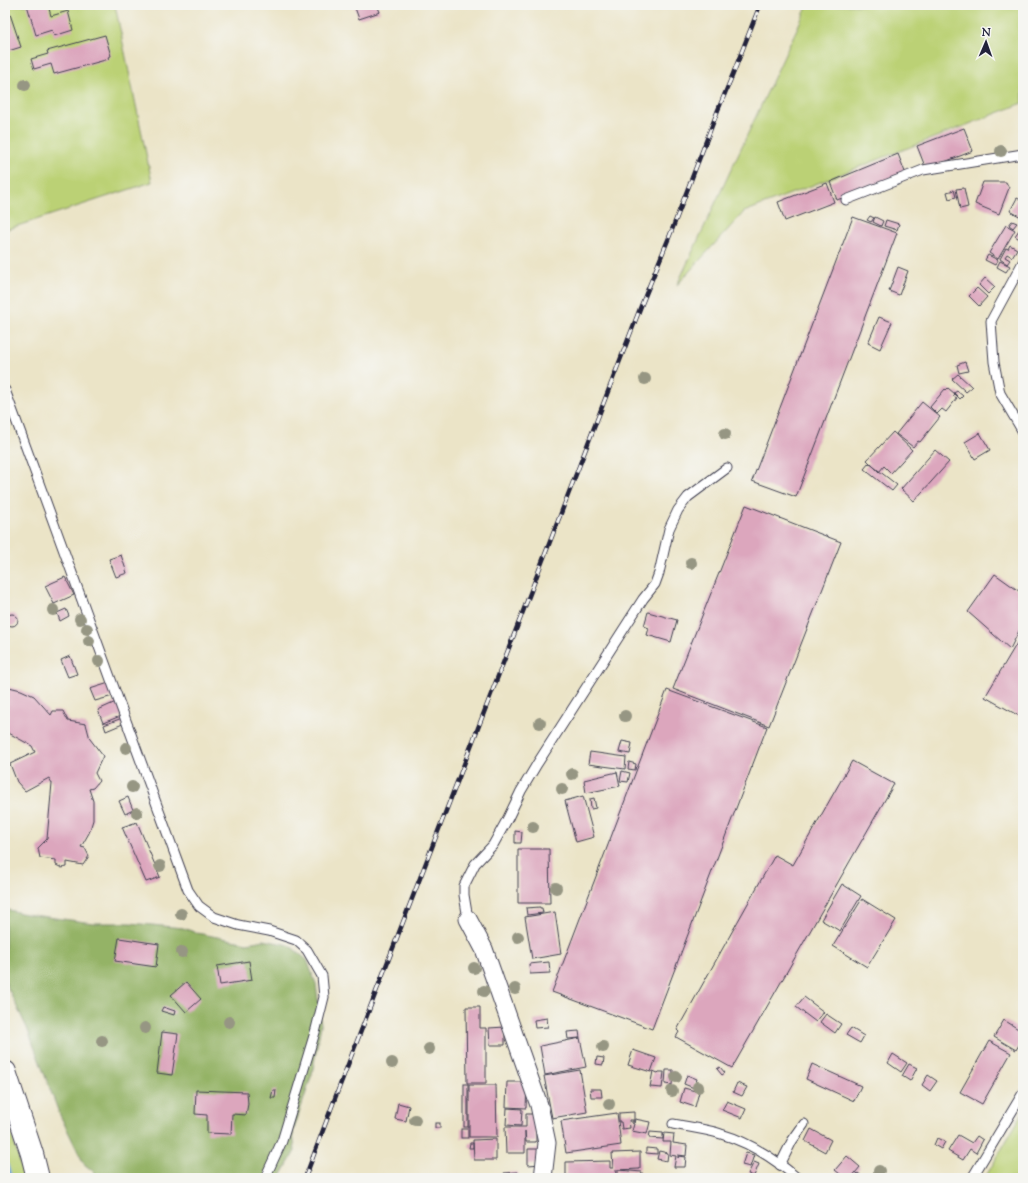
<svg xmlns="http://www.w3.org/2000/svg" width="1028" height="1183" font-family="'Sorts Mill Goudy',serif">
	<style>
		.green { fill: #bbd175; stroke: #6e7a58 }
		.forest { fill: #94b366; stroke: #5b6a50 }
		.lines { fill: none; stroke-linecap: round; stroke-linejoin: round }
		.stream { stroke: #70a0da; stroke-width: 7 }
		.building { fill: #dca6bd }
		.service-casing { stroke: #403f50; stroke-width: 11 }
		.minor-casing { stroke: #403f50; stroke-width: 19 }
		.tertiary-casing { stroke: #403f50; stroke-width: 24 }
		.service { stroke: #fff; stroke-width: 9 }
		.minor { stroke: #fff; stroke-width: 17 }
		.tertiary { stroke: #fff; stroke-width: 22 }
		.rail-casing { stroke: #22223b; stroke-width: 4.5 }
		.rail { stroke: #f6f6f2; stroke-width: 3; stroke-dasharray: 9; stroke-linecap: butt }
		.tree { fill: #969683 }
	</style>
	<rect width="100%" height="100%" fill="#f6f6f2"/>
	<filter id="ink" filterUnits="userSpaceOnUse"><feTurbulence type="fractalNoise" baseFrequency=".025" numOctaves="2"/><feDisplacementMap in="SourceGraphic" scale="8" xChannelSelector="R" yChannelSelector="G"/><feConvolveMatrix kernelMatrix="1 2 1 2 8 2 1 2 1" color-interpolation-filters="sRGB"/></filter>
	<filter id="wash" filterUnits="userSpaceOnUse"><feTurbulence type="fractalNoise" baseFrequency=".012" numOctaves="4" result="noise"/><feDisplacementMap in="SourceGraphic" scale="16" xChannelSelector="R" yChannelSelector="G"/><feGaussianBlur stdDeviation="0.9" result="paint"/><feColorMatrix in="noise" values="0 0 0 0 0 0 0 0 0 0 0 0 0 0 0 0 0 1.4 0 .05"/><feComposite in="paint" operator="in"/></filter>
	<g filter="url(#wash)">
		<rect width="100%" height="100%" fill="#ebe4c7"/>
		<!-- green -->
		<g class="green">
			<path d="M5,5H115L152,182L5,230Z"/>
			<path d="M808,5H1023V103L744,212L677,285Z"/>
			<path d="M5,1110L24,1178H5Z"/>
			<path d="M1023,1112V1178H985Z"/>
		</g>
		<!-- forest -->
		<path class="forest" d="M5,909L25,914L93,923H130L183,928L197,933L247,943L264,940L289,945L307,960L316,984L321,1025L312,1074L293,1132L295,1151L280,1178H97L94,1172L84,1164L59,1113L27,1028L5,982Z"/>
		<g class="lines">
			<!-- stream -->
			<path class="stream" d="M5,1165L9,1178"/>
		</g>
		<g id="blocks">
			<!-- building -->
			<g class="building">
				<path d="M27,5H48L51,16L68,11L73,30L54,36L52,30L36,35Z"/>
				<path d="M354,5H377L380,12L359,19Z"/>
				<path d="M10,14L21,47L5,52V16Z"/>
				<path d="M105,35L111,56L108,57L109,59L54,74L51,64L34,69L31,59L48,54L47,51Z"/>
				<path d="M964,128L973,151L926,169L917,146Z"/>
				<path d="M898,154L905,172L837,200L830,182Z"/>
				<path d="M983,182H1006L1009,188L999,214L975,204Z"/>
				<path d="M827,183L834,202L785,221L778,202Z"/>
				<path d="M964,188L968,207L960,209L956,189Z"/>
				<path d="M954,190L956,197L949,199L947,192Z"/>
				<path d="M1017,198L1023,201V218L1010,211Z"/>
				<path d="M870,216L874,218L871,222L867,220Z"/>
				<path d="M853,217L897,233L796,497L752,481Z"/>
				<path d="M875,217L883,221L881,226L873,222Z"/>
				<path d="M886,220L899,224L897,230L884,226Z"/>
				<path d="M1012,221L1017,223L1013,228L1009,225Z"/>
				<path d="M1006,225L1015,230L998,259L989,253Z"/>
				<path d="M1019,230L1023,233L1021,240L1015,236Z"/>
				<path d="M1010,245L1017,249L1012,257L1007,254L1005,257L1010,260L1007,264L1000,259L1006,248L1008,249Z"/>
				<path d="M988,255L998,260L995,265L985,260Z"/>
				<path d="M1000,261L1010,266L1006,272L997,267Z"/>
				<path d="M898,267L908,271L899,295L889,291Z"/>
				<path d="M985,278L995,287L988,294L979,285Z"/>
				<path d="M977,288L987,297L979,306L969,296Z"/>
				<path d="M879,317L892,322L880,349L868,343Z"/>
				<path d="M965,362L968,371L959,373L957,365Z"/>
				<path d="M958,374L972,387L966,392L952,379Z"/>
				<path d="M948,388L955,394L953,396L957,398L946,412L942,409L937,414L930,407L945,389L946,390Z"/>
				<path d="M957,391L963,396L960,399L954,393Z"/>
				<path d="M922,402L940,417L920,442L918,441L913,447L896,434Z"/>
				<path d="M893,432L912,450L891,473L884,466L879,472L867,460Z"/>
				<path d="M980,433L990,450L975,459L965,442Z"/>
				<path d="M935,450L949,462L914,501L901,489Z"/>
				<path d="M869,463L897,485L892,491L864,469Z"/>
				<path d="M746,505L841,542L769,726L673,689Z"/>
				<path d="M121,555L127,573L116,577L109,559Z"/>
				<path d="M995,574L1023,594V623L1010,649L968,612Z"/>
				<path d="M65,577L74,595L54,604L45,586Z"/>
				<path d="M66,609L69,616L60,621L57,613Z"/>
				<path d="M648,612L677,620L671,642L647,635L649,628L644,626Z"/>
				<circle cx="12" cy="620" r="6"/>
				<path d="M1023,633V713L1021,717L985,697Z"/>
				<path d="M70,656L77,674L68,677L61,660Z"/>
				<path d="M109,683L113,696L95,701L90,689Z"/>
				<path d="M5,686L21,690L34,696L51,715L53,711H63L68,721L86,724L90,739L103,756L95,773L99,781L93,788L89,789L93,801V820L89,833L81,847L85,848L89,856L83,865L67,862V867L62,868L56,865V860L40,858L38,848L47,839L52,783L49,778L25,791L17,782L10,764L35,752L32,746L5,731Z"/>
				<path d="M667,690L767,727L652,1029L552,992Z"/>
				<path d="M118,701L123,715L103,723L98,710Z"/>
				<path d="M122,718L125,723L106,731L104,725Z"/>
				<path d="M622,741L632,743L630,754L619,752Z"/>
				<path d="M590,752L626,757L625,769L588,764Z"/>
				<path d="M852,761L894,784L732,1068L676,1037L679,1032L677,1030L775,855L793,865Z"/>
				<path d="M629,762L636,764L635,770L628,769Z"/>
				<path d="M622,771L630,773L628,782L620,781Z"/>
				<path d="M617,772L620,786L586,793L584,780Z"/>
				<path d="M583,796L594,837L576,842L565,801Z"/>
				<path d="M128,797L133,810L125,814L119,801Z"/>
				<path d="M594,798L596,808L591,809L590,799Z"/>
				<path d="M137,822L160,877L146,882L122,827Z"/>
				<path d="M515,831L522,832L521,843H515Z"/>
				<path d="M518,849H549L550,903H518Z"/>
				<path d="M842,884L861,896L840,931L821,920Z"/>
				<path d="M862,899L896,920L867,967L833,946Z"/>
				<path d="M540,907V908H542L543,913L527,915L526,908Z"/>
				<path d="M555,912L561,954L532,959L525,917Z"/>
				<path d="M119,938L159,944L156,967L115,961Z"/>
				<path d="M249,961L252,980L220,985L217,966Z"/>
				<path d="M549,962L550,973L530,974L529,964Z"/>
				<path d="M186,982L201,999L186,1012L171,995Z"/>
				<path d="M804,997L824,1012L816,1022L796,1007Z"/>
				<path d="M163,1007L175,1011L174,1015L161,1011Z"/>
				<path d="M466,1007H480V1028H486V1083H467Z"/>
				<path d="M826,1014L841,1024L835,1033L820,1022Z"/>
				<path d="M547,1018L548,1027L535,1028L534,1020Z"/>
				<path d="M1004,1020L1023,1032V1038L1016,1050L994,1037Z"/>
				<path d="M505,1027V1045H490L489,1028Z"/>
				<path d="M851,1028L864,1036L860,1043L846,1035Z"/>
				<path d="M579,1031L580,1038L568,1039L567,1032Z"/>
				<path d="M162,1032L178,1034L172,1075L157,1073Z"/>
				<path d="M580,1038L586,1067L545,1075L540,1046Z"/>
				<path d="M989,1041L1011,1053L982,1104L960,1092Z"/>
				<path d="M633,1050L656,1058L651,1072L628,1065Z"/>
				<path d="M893,1054L907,1063L901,1072L888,1063Z"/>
				<path d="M597,1057L604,1058L603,1065L596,1064Z"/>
				<path d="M812,1064L861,1086L854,1101L806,1079Z"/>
				<path d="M909,1064L917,1068L910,1081L902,1076Z"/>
				<path d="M720,1067L725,1073L722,1075L717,1069Z"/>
				<path d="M580,1070L587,1112L552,1118L544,1076Z"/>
				<path d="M666,1070H673L672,1085L665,1084Z"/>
				<path d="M653,1071L658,1073L659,1072H664L662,1088L650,1087Z"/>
				<path d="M687,1075L697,1079L694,1088L684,1084Z"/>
				<path d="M928,1075L937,1081L930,1091L922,1085Z"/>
				<path d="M507,1082H527L526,1108L506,1107Z"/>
				<path d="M737,1083L747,1087L742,1096L733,1092Z"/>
				<rect x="464" y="1084" width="4" height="43"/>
				<path d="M469,1085H496L497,1137H469Z"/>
				<path d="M684,1088L699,1092L695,1107L680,1102Z"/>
				<path d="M590,1089H601L602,1097H591Z"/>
				<path d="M196,1090L247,1092L248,1104L246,1115L232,1114L231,1134L207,1133V1115L195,1114Z"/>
				<path d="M273,1090H276L275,1098H271Z"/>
				<path d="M727,1101L746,1109L742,1118L722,1110Z"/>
				<path d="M398,1103L409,1106L406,1121L395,1119Z"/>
				<path d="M507,1108L522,1109L521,1126L506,1125Z"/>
				<path d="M634,1112V1120H629L630,1128L622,1129L621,1122H619V1113Z"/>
				<path d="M617,1113L621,1145L566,1153L561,1121Z"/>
				<path d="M526,1114H536V1142H526L525,1131V1153H506L505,1127H526Z"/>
				<path d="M635,1119L650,1122L647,1134L632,1131L634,1124L632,1123V1121H634V1123Z"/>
				<rect x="435" y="1123" width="5" height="5"/>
				<rect x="461" y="1129" width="7" height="9"/>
				<path d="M811,1129L831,1140L825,1152L805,1141Z"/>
				<path d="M650,1132L663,1133V1139L649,1138Z"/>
				<path d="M664,1133L674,1134L673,1143L687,1145L686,1156L678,1155V1158L679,1156L686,1157L685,1167H674L676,1156L670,1155L671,1142H663Z"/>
				<path d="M958,1135L972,1143L977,1136L983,1140L976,1153L970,1149L963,1160L948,1151Z"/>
				<path d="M937,1138L945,1142L941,1149L934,1145Z"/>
				<path d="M496,1139V1160H474L473,1140Z"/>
				<path d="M470,1143H473V1148H469Z"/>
				<path d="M646,1148L657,1149V1154L646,1153Z"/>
				<path d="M528,1149H542V1164L528,1165Z"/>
				<path d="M659,1151L668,1153L667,1161L657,1159Z"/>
				<path d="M640,1152V1169L616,1170L617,1177H610V1178H566V1162L610,1161V1168H613L612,1153Z"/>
				<path d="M746,1153L754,1155L750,1167L742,1165Z"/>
				<path d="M847,1156L860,1167L851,1178H845L835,1170Z"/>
				<path d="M754,1162L759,1164L754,1176L748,1174Z"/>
				<path d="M618,1170L642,1172L641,1178H621L622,1176H618Z"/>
				<path d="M518,1172L519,1178H504V1173Z"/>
				<path d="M858,1173L864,1178H853Z"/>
			</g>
		</g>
	</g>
	<g filter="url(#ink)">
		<use href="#blocks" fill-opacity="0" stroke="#403f50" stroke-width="1"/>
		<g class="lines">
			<defs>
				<g id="service">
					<path d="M846,200L923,170L1023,154"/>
					<path d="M1023,262L991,321L994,362L1000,393L1023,432"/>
					<path d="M5,390L188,890L199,906L214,917L238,925L269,931L296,940L307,950L322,976L324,997L316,1029L282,1141L265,1178"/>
					<path d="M468,919L464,895V886L475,864L493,845L508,818L521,791L537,764L643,599L655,584L659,573L669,529L678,510L688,497L727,468"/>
					<path d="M673,1124C688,1127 706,1129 721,1134C749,1142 775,1159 797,1178"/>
					<path d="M780,1165L792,1141L804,1124"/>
					<path d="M972,1178L1023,1093"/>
				</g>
				<path id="minor" d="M468,919L484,949L539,1105L547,1143L543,1178"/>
				<path id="tertiary" d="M5,1072L32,1154L38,1178"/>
			</defs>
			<!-- service casing -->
			<use href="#service" class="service-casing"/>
			<!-- minor casing -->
			<use href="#minor" class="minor-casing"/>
			<!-- tertiary casing -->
			<use href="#tertiary" class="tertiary-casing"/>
			<!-- service -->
			<use href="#service" class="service"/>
			<!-- minor -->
			<use href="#minor" class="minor"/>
			<!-- tertiary -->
			<use href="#tertiary" class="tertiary"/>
			<defs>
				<path id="rail" d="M305,1178L337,1093L641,306L670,235L718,110L733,74L760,5"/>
			</defs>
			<!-- rail casing -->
			<use href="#rail" class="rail-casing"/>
			<!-- rail -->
			<use href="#rail" class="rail"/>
		</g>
		<!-- trees -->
		<g class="tree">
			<circle cx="25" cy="85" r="6"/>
			<circle cx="1001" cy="151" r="6"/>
			<circle cx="645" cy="379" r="6"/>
			<circle cx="725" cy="434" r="6"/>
			<circle cx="691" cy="563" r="6"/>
			<circle cx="53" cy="610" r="6"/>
			<circle cx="80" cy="619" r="6"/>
			<circle cx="87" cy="629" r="6"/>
			<circle cx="89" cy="641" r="6"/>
			<circle cx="99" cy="661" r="6"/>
			<circle cx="625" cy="716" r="6"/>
			<circle cx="540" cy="723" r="6"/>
			<circle cx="126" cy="748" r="6"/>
			<circle cx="572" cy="774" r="6"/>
			<circle cx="132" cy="787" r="6"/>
			<circle cx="562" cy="789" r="6"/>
			<circle cx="137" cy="813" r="6"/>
			<circle cx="533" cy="827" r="6"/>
			<circle cx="160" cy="866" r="6"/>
			<circle cx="556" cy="888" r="6"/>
			<circle cx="181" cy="914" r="6"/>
			<circle cx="518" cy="937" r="6"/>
			<circle cx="182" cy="952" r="6"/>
			<circle cx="474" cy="968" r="6"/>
			<circle cx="515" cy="989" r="6"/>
			<circle cx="484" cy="991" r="6"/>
			<circle cx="229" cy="1022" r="6"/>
			<circle cx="145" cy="1028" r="6"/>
			<circle cx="102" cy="1041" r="6"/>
			<circle cx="603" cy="1047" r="6"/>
			<circle cx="429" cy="1049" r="6"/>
			<circle cx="392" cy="1063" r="6"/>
			<circle cx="676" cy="1077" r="6"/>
			<circle cx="698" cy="1087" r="6"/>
			<circle cx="672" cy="1091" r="6"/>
			<circle cx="609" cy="1104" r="6"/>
			<circle cx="415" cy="1120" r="6"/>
			<circle cx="879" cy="1171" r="6"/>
		</g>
	</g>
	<!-- margin -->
	<rect width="1028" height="1183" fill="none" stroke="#f6f6f2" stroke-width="20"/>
	<!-- north arrow -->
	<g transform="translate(986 42) rotate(2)" stroke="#f6f6f2" stroke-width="3" paint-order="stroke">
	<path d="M0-3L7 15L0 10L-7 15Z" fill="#22223b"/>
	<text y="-6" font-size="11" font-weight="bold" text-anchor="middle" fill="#22223b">N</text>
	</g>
</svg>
